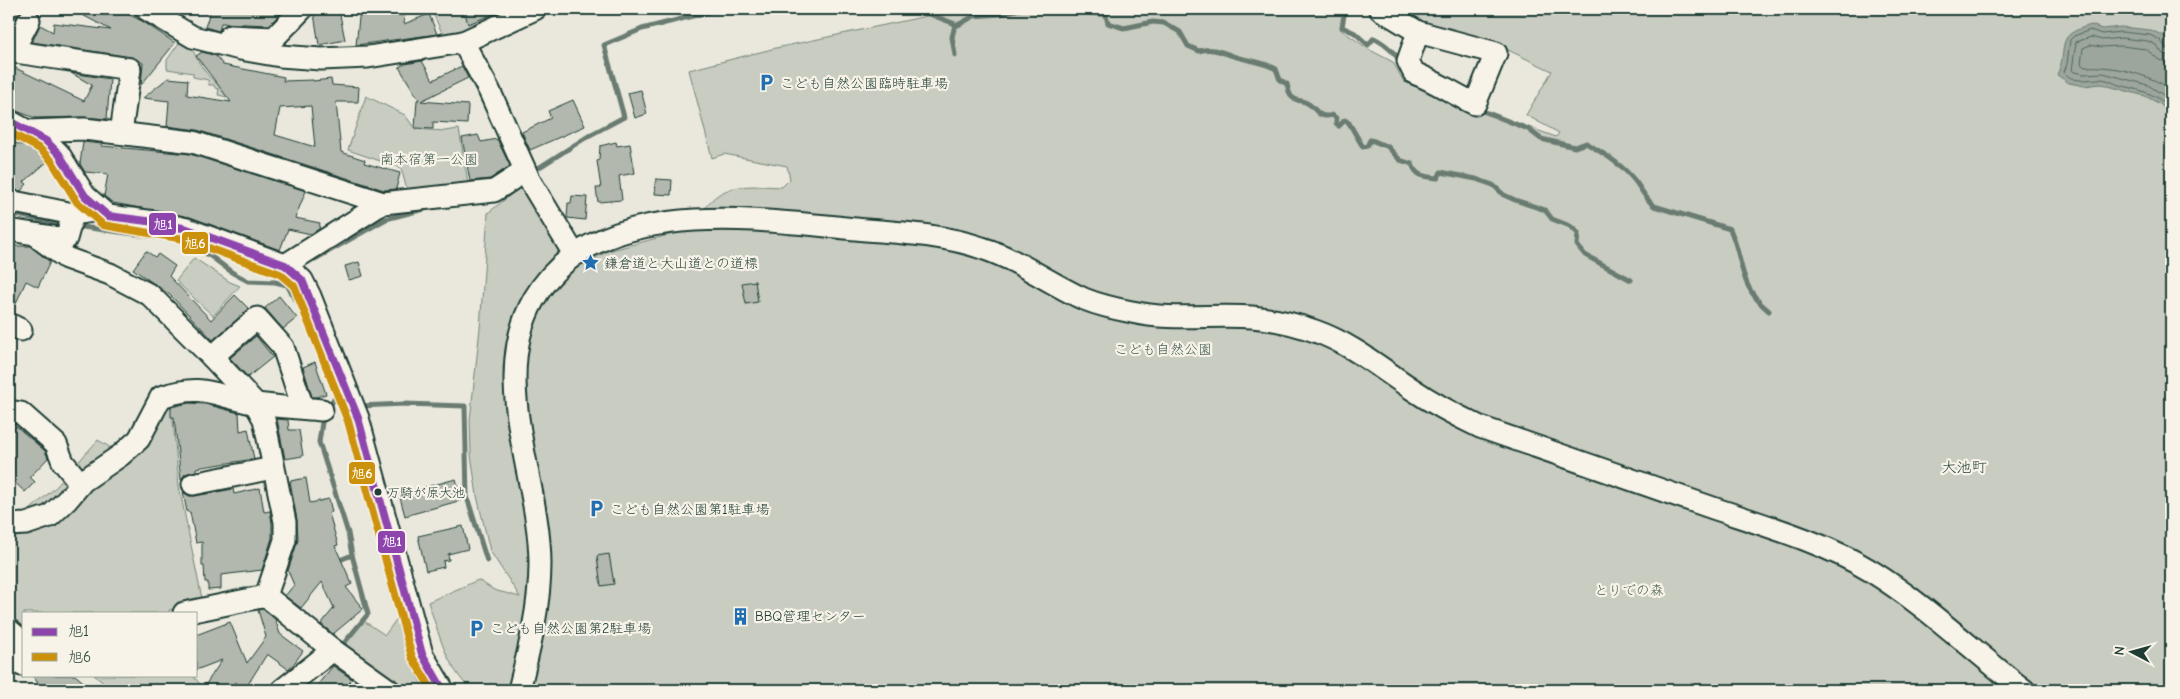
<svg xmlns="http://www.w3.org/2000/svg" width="2180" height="699" font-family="'Comic Neue','Klee One',sans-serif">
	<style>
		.green { fill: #c8ccc1; stroke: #74847a }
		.water { fill: #9ca69c; stroke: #6a7c72 }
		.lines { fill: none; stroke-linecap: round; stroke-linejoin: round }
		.shore { stroke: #51675e; stroke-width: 1 }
		.stream { stroke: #6a7c72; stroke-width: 5 }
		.building { fill: #b2b8ae; stroke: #1f3d34; fill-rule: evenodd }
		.minor-casing { stroke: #1f3d34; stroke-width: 25 }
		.minor { stroke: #f7f3e8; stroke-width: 21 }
		.bus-1-casing { stroke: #f7f3e8; stroke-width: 11 }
		.bus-2-casing { stroke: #f7f3e8; stroke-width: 11 }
		.bus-1 { stroke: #8e44ad; stroke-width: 8 }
		.bus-2 { stroke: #cc910a; stroke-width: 8 }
		.bus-dot { fill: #1f3d34; stroke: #f7f3e8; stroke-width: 2 }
		.labels { text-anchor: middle; stroke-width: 4.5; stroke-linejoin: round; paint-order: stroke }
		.bus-label { font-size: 13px; fill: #1f3d34; stroke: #f7f3e8; text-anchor: start }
		.poi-label { font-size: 14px; fill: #1f3d34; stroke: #f7f3e8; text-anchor: start }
		.park-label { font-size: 14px; fill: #415a50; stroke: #f7f3e8 }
		.neighbourhood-label { font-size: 15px; fill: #1f3d34; stroke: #f7f3e8 }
		.line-badge { stroke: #f7f3e8; stroke-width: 2 }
		.badge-label { font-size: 14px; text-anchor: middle; font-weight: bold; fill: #fff }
	</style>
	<rect width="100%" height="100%" fill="#eae8dd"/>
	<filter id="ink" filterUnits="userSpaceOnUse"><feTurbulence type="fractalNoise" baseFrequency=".02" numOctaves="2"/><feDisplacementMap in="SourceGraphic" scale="10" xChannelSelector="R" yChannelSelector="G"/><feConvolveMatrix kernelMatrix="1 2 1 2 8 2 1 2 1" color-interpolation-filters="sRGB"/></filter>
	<g filter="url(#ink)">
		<!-- green -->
		<g class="green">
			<path d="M431,9H528L492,24L443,35Z"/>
			<path d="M960,9H1344L1340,29L1370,50L1393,62L1404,82L1556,137L1559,133L1526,115L1552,71L1489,41L1418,27L1391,9H2171V690H2027L1996,669L1994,683L2003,690H472C446,668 439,633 428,602L478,580L494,590L520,597L490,551L477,496L471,455L470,420L480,328L488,213L524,184L557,242L583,265L608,251L695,228C712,182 740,185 782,187L790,179L787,166L724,154L712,158L689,70L776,48Z"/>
			<path d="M181,40L190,43C195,57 204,73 216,83C225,90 240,92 250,94L227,122L232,98L218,95L219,89L215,88L214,85H209L208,80L193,77V73L167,69V60Z"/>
			<path d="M366,96L405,115L415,129L445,131L459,129L468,183L407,190L401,168L348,150Z"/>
			<path d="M194,258L230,282L240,286L213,316L176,281Z"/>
			<path d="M171,399L179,486L203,604L169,610V613H24V636L9,626V514L11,516L24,515L56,487L98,440L116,451Z"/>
			<path d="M398,617L410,661L422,685L417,690H398L342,647L364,621L385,635Z"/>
			<path d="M94,675H192L202,686L199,690H107L106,685Z"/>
		</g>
		<!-- water -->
		<path class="water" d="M2091,25L2102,29L2121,27L2151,30L2164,36L2171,48V115L2160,104L2145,96L2101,84L2084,86L2069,83L2057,75C2070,46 2052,36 2091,25Z"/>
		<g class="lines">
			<!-- shore -->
			<g class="shore">
				<path d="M2171,50L2167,49L2160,40L2150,35L2121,32L2102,34L2090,30L2074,36L2070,40L2067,64L2064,72C2073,84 2088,79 2100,79C2107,79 2113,83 2119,85C2140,90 2156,93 2171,109"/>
				<path d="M2171,56L2163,54L2156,45L2148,41L2121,38L2102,40L2091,37L2076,42L2072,70L2074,72L2084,74L2103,73L2148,85L2171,100"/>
				<path d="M2171,63L2159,60L2146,49L2121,46L2101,47L2090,45L2083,48L2081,64L2085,67C2113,65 2147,74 2171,89"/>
			</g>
			<!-- stream -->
			<g class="stream">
				<path d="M916,9L958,25L974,16L1000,14L1020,9"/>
				<path d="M1057,9L1101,14L1106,16L1108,23L1124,28L1153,22L1164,23L1180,32L1188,46L1199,51C1212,47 1221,52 1233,56C1248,61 1262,61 1276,69L1280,80L1287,84C1288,88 1289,93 1291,96C1295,101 1300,100 1305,102C1316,106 1317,120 1332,115L1336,118V123L1339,126L1345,120L1349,123L1363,147L1367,146L1370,140C1377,141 1380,145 1387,146L1400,160L1412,164C1417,178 1425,176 1438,178L1441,172L1476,179L1493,185L1504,195L1515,200L1545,210L1552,219L1570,226L1578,233L1577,245L1585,255L1631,280"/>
				<path d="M1345,9L1342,27L1355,33L1368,45L1374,38C1385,44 1396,53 1401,64"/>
				<path d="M955,55L952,37L955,25"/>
				<path d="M1478,109L1528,129L1541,139L1575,147L1586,143C1604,154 1622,164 1635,181C1642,190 1645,198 1654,206L1730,229C1745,263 1737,285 1769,311"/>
				<path d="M532,172L590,135L624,117L604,45L642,29L720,9"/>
				<path d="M9,213L64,225"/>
				<path d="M75,226L178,240L209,255L233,273L248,281L275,282L287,285L300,307L343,409L348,408"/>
				<path d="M315,259L386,219L432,207"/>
				<path d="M337,395L323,416L319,442L348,533L352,555L368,614L340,648"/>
				<path d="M359,406L405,404L465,406L467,497L487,561"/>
				<path d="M335,562L352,555"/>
			</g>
		</g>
		<!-- building -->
		<g class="building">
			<path d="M9,9H24L18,14L9,32Z"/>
			<path d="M71,9H117L142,21L175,43L141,85L143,63L132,57L32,42L40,25L53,32L54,23L111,30Z"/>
			<path d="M211,9H285L269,25L221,23L219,31L205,27Z"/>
			<path d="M360,9H403L402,13H405L404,24L429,14L437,34L356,45Z"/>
			<path d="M464,9H506L468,24Z"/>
			<path d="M339,10L345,40L319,45L314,14Z"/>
			<path d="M202,52L216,56L223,65L284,77L283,81L313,80V81L331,79L332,85L359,87L358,102H336L341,152L365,160L364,163L400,173L396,189L384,190L197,130L167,126L169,101L143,98L168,78L188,80L187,95L231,102L196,56ZM311,106L315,147L275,135L280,108Z"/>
			<path d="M422,61L433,80L462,66L468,78L421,101L468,105L467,124L433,122V129L415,128L417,100H419L399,67L405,64Z"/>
			<path d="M9,65L84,101L92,85L71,73L110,79L107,119L84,117L35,118L14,110L17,88L12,87V83L9,81Z"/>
			<path d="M641,90L647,114L635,118L628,93Z"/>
			<path d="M573,100L585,126L530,150L522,132L551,118L548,111Z"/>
			<path d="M478,135L481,142L497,139L510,166L490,179L470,181L462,138Z"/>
			<path d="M9,141L34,149L48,161L24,182L27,184L21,191L9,189Z"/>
			<path d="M83,142L102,144V146L190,154L306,191L295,218L320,223L319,229L311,234L288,229L280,250L190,217L113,203L104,196L108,174L85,172L80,164Z"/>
			<path d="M616,142L617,146L630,144L635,173L619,176L622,200L598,202L596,188H601L597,161L599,160L600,146Z"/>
			<path d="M656,179L672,180L671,195L655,194Z"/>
			<path d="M572,196L587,197L585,220L567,218L568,203H571Z"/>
			<path d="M9,246H30L50,262L38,287L26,281L12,312H9Z"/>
			<path d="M146,251L155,257L158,254L175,266L169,276L211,320L235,295L249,309L213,340L170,295L133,269Z"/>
			<path d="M359,262L363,276L349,280L345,266Z"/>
			<path d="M755,281L758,302L746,304L742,283Z"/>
			<path d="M279,296L297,318L283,329L265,308Z"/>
			<path d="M256,336L273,357L248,377L230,358Z"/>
			<path d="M315,362L326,394L316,397H312L303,367Z"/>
			<path d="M189,403L205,404L239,413L240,431L248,429L254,459L196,468V471L185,474L181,480L174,417H171V407Z"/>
			<path d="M277,419L288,420L289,430H299L303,456L285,459Z"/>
			<path d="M16,426L45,451L48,458L30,477L35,482L25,492L9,477V434Z"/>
			<path d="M306,478L310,503L329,499L332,512L329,513L338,545L335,546L352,584L346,587L363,609L333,634L321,624L334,608L322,582L301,608L285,596L294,585L288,571L298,540L297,520L290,481Z"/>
			<path d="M456,479L462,500L405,516L399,494Z"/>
			<path d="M260,488L264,512L270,511L272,523V538L262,570L221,575V589L208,590V582H205L204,566H202V542L196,543L190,512H187L183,492L189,496H195L233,489L234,494Z"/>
			<path d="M463,526L468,549L448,554L449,560L443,561L444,567L426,571L418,536Z"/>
			<path d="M609,554L614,584L601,586L597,556Z"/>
			<path d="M263,609L275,619L280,634L303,651L293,665L288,669L267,654L245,689L235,682L230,690H202L222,660L196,670V635L230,622L247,663L266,637L258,610Z"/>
			<path d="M333,666L352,679L349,682L356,690H313Z"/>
			<path d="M32,675H75L93,690H43Z"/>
		</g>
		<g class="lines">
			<defs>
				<g id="minor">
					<path d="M146,9L193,37L240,49L280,56L321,59L368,57L463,42L535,9"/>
					<path d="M1380,9L1418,32L1496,53L1475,104C1454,94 1435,81 1414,73L1408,61L1418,32"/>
					<path d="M230,36L274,38L302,9"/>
					<path d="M463,42L489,90L530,181L574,254"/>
					<path d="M9,51L130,69L121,133"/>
					<path d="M12,53L29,20"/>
					<path d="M9,121L46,141L59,154L85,196L108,216L155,222L187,229L285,265L302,280L310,296L358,418L422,654L443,690"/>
					<path d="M28,131L84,129L193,142L383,203"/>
					<path d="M9,201L73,214L100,210"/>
					<path d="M9,230L66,239L73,214"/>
					<path d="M40,235V239L66,258L110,274L150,295L212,357L255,403L264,419L285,522V540L266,596"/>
					<path d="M285,265L383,203L494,191L525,171"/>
					<path d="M9,324L21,330"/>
					<path d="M212,357L257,318L283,347L303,408"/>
					<path d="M9,411L21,413L56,444L63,462L80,483"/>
					<path d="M193,484L273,468"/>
					<path d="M9,525L26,524L50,516L67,500L83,481L121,455L139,439L161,397C204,383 212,395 252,403C275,407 299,408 322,410"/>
					<path d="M184,613L266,596L333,650L389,690"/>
					<path d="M9,630L21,640L22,665"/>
					<path d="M282,690L333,650"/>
					<path d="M519,690C529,650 540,606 540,564C540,478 488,380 534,299C594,195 755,219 856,229C898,233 942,234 982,248C1019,260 1049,283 1084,299C1099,305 1116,309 1132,312C1171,321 1213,314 1252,317C1274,319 1295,324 1315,331C1352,344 1380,368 1412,389C1434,404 1457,416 1480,427C1558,454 1636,481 1713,508C1767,526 1823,542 1871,571C1926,605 1973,651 2024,690"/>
				</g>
			</defs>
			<!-- minor casing -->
			<use href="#minor" class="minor-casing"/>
			<!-- minor -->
			<use href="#minor" class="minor"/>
			<defs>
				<path id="bus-1" d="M9,121L46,141L59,154L85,196L108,216L155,222L187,229L285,265L302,280L358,418L422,654L443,690"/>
				<path id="bus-2" d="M9,132L40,149L51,160L77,202L103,225L184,239L280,274L294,286L348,421L412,657L432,690"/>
			</defs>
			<!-- bus-1 casing -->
			<use href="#bus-1" class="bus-1-casing"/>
			<!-- bus-2 casing -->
			<use href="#bus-2" class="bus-2-casing"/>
			<!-- bus-1 -->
			<use href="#bus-1" class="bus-1"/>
			<!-- bus-2 -->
			<use href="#bus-2" class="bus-2"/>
		</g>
	</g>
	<!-- icons -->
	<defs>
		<symbol id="parking-bare" viewBox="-9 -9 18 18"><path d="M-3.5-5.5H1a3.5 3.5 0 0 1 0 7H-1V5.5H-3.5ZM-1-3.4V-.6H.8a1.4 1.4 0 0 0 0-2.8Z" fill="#1f6fb2" stroke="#f7f3e8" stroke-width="2.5" paint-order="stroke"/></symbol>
		<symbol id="sight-bare" viewBox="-9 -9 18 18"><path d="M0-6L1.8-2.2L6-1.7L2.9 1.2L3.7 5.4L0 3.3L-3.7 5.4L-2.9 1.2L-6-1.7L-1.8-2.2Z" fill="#1f6fb2" stroke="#f7f3e8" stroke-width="2.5" paint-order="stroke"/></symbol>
		<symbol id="building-bare" viewBox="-9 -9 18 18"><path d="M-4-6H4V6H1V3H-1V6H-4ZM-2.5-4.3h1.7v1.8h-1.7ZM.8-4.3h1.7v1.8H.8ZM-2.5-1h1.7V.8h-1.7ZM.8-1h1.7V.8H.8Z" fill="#1f6fb2" stroke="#f7f3e8" stroke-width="2.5" paint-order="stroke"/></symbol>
	</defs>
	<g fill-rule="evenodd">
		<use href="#parking-bare" x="754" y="70" width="25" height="25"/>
		<use href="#sight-bare" x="578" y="250" width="25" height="25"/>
		<use href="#parking-bare" x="584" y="496" width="25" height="25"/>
		<use href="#building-bare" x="728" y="604" width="25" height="25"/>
		<use href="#parking-bare" x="464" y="616" width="25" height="25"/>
	</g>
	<!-- markers -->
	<circle class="bus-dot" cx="378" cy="492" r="4.5"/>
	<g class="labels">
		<!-- bus labels -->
		<g class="bus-label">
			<text x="387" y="497">万騎が原大池</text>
		</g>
		<!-- poi labels -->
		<g class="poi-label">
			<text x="780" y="88">こども自然公園臨時駐車場</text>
			<text x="604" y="268">鎌倉道と大山道との道標</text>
			<text x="610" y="514">こども自然公園第1駐車場</text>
			<text x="755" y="621">BBQ管理センター</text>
			<text x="490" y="633">こども自然公園第2駐車場</text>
		</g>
		<!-- park labels -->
		<g class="park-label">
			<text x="429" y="164">南本宿第一公園</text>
			<text x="1163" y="354">こども自然公園</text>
			<text x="1629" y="595">とりでの森</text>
		</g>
		<!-- neighbourhood labels -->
		<g class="neighbourhood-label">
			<text x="1964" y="472">大池町</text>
		</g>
	</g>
	<g class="line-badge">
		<rect x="148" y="212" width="29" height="24" rx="5" fill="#8e44ad"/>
		<rect x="181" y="231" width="28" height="24" rx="5" fill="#cc910a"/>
		<rect x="348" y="461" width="28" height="24" rx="5" fill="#cc910a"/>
		<rect x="377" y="530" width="29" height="24" rx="5" fill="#8e44ad"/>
	</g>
	<g class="badge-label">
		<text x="163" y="229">旭1</text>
		<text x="195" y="248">旭6</text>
		<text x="362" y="478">旭6</text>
		<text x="392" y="546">旭1</text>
	</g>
	<!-- margin -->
	<rect width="2180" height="699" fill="none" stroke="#f7f3e8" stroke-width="30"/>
	<rect x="15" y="15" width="2150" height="669" fill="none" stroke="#1f3d34" stroke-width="2" filter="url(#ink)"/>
	<!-- legend -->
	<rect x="22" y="612" width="175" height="65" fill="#f7f3e8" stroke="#a1aaa0"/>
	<rect x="32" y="628" width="25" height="8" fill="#8e44ad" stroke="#a1aaa0"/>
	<text x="68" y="636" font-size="15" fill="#1f3d34">旭1</text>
	<rect x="32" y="653" width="25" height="8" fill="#cc910a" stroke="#a1aaa0"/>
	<text x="68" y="662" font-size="15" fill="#1f3d34">旭6</text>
	<!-- north arrow -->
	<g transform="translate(2132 652) rotate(276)" stroke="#f7f3e8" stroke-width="4" paint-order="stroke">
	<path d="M0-4L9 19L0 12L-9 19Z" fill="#1f3d34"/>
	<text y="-8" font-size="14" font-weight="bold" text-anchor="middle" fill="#1f3d34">N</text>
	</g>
</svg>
